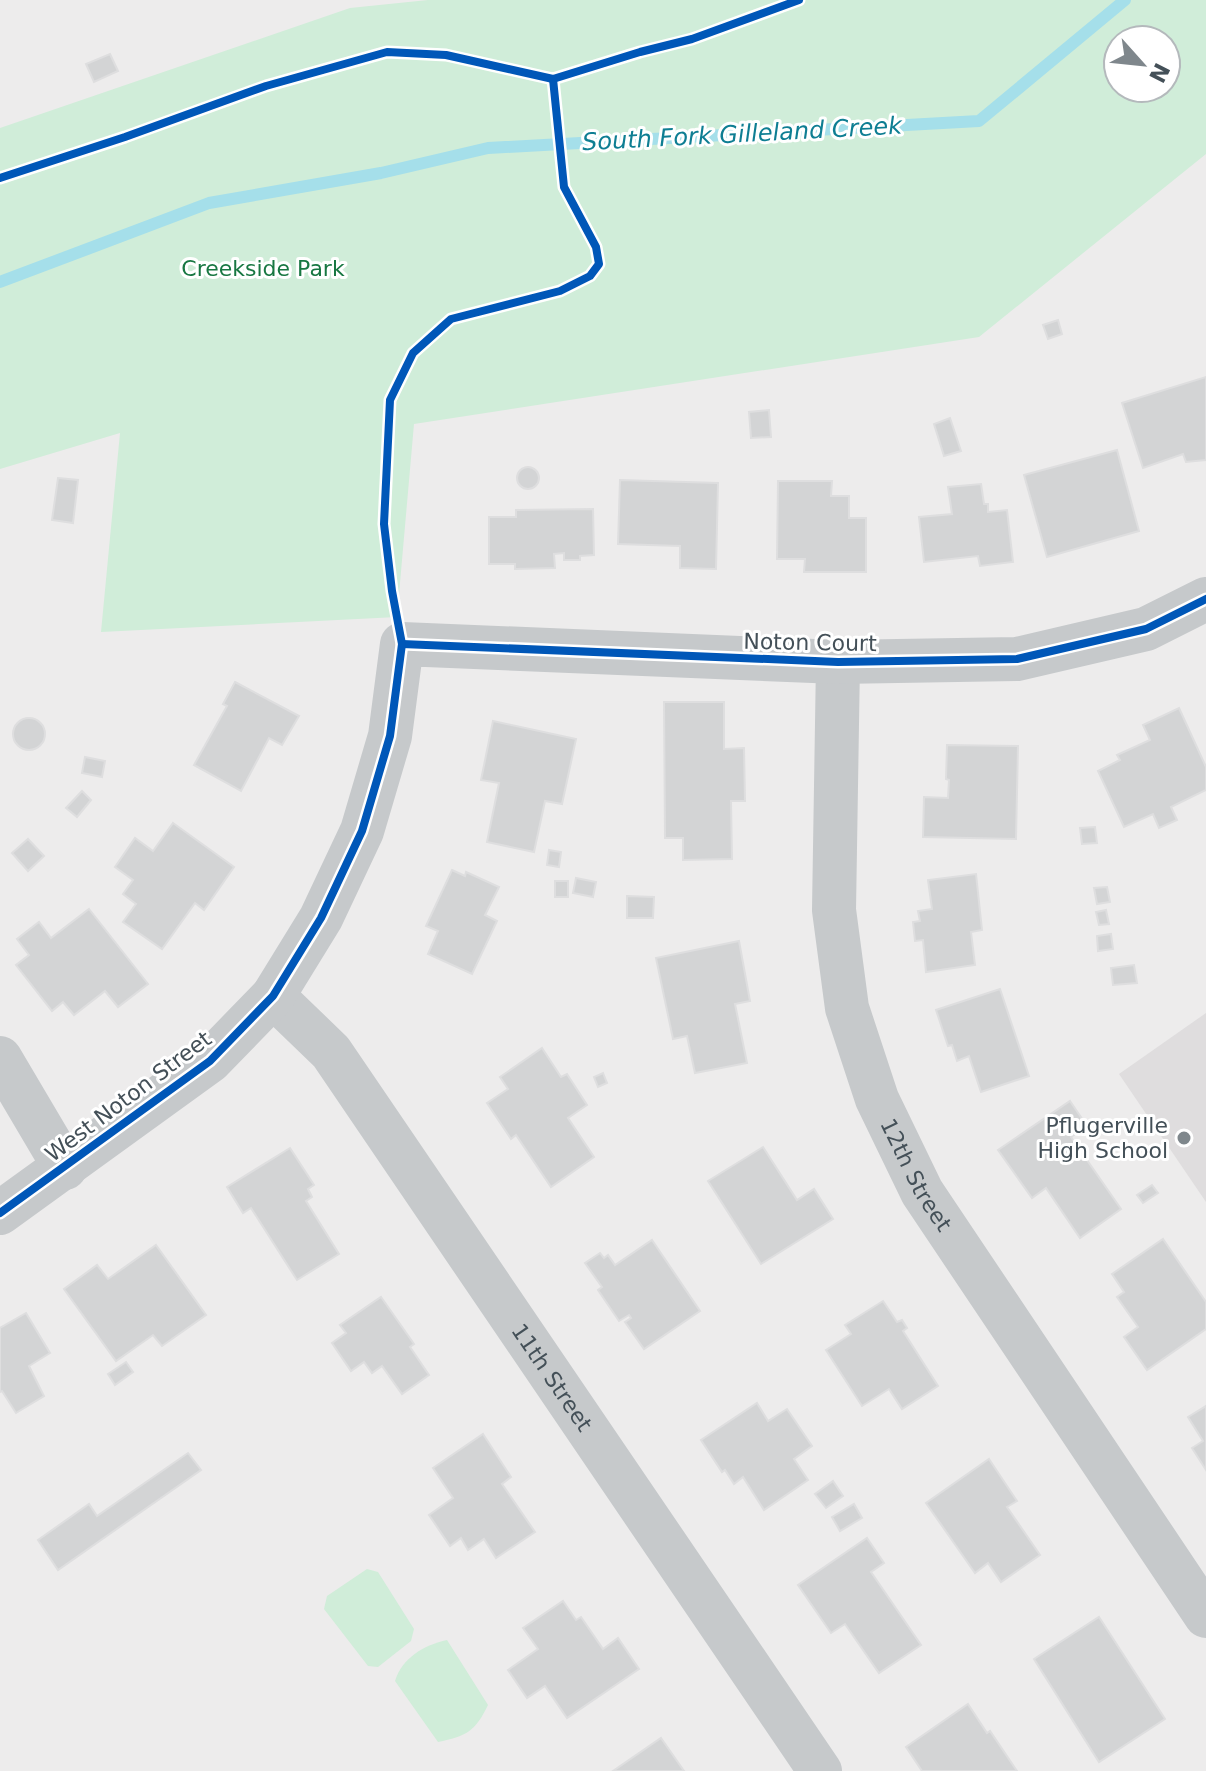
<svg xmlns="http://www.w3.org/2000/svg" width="1206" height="1771" font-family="'DejaVu Sans',sans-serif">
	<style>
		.education { fill: #dfddde }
		.green { fill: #d0edd9; fill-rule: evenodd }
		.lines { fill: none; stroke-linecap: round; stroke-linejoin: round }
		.stream { stroke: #a5dfea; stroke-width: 12 }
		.building { fill: #d3d4d5; stroke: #dededf; stroke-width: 2 }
		.minor { stroke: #c6c9cb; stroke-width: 44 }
		.cycleway-casing { stroke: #fff; stroke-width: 13 }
		.cycleway { stroke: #0057b8; stroke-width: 8 }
		.poi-dot { fill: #7f878c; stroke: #fff; stroke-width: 3 }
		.labels { text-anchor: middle; stroke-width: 6; stroke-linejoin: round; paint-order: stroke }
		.park-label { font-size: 22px; fill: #187742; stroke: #fff }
		.street-label { font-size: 22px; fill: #445058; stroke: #fff }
		.poi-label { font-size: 22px; fill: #445058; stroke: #fff; text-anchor: end }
		.water-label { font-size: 24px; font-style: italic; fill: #0e7e93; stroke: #fff }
	</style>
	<rect width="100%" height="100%" fill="#edecec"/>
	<!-- education -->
	<path class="education" d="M1206,1013V1202L1119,1074Z"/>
	<!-- green -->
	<g class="green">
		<path d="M428,0H1206V154L979,337L414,424L397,617L101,632L120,433L0,469V128L350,8ZM1166,40V88H1118V40Z"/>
		<path d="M367,1569L378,1572L414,1629L411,1641L378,1667L368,1666L324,1609L327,1596Z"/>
		<path d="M447,1640L488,1705C475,1732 466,1736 438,1742L395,1681C402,1658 424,1645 447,1640Z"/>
	</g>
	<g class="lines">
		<!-- stream -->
		<path class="stream" d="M0,282L209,203L381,173L488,148L979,121L1125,0"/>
	</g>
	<!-- building -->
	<g class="building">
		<path d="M110,54L118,71L94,82L86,64Z"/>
		<path d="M1058,320L1062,334L1048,339L1043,325Z"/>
		<path d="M1206,377V460L1186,462L1183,454L1143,468L1122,403Z"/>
		<path d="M769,410L771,437L751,438L749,412Z"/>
		<path d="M950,418L961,451L944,456L934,424Z"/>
		<path d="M1117,450L1139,531L1047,557L1024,475Z"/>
		<circle cx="528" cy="478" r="11"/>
		<path d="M58,478L78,480L73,523L52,520Z"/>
		<path d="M620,480L718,483L716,569L680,568V546L618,544Z"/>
		<path d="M778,481H832L831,496H849V518H866V572H804L805,559H777Z"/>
		<path d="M981,484L984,504H988V512L1007,510L1013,562L980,566L978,556L924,562L919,517L952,514L948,487Z"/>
		<path d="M593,509L594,555L580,556V560H564V553L554,554L555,568L515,569V564H489V517H516V510Z"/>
		<path d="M235,682L299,716L282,745L269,738L241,791L194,765L227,706L223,704Z"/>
		<path d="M664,702H724V749L744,748L745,801H731L732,859L683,860V838H665Z"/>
		<path d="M1179,708L1206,767V790L1171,807L1177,820L1159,828L1153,814L1124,827L1098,771L1120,760L1117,755L1150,740L1143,725Z"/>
		<circle cx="29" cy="734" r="16"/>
		<path d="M493,721L576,739L562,804L545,801L534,852L487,842L499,783L481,780Z"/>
		<path d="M947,745L1018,746L1016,839L923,837L924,797L948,798L949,780L946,779Z"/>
		<path d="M85,757L105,761L102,777L82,773Z"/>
		<path d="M82,791L91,800L77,817L66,808Z"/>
		<path d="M173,823L234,867L204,910L195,903L162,949L123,922L136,904L123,894L133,880L115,867L135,838L153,851Z"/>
		<path d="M1095,827L1097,843L1082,844L1080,828Z"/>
		<path d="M28,839L44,856L28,871L12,853Z"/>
		<path d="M549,850L561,852L559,867L547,865Z"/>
		<path d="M452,870L465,876L466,872L499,887L485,915L497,921L472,974L428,954L438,931L426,926Z"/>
		<path d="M976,874L982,930L971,932L975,965L926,972L923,940L915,941L913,922L920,921L918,911L932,909L928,880Z"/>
		<path d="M576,878L596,882L593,897L573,893Z"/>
		<rect x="555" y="881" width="13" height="16"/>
		<path d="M1107,887L1110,902L1097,904L1094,888Z"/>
		<path d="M627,896L654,897L653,918H627Z"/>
		<path d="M89,909L148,984L118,1007L105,991L74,1015L63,1002L52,1011L16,965L29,955L17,939L39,922L51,938Z"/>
		<path d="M1106,910L1109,924L1099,925L1096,912Z"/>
		<path d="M1111,934L1113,949L1098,951L1097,936Z"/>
		<path d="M739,941L750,1001L735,1004L747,1063L695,1073L687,1036L673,1039L656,958Z"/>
		<path d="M1134,965L1137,983L1113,985L1111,968Z"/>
		<path d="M1000,989L1029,1076L981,1092L969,1056L957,1061L952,1045L948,1046L936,1010Z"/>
		<path d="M542,1048L561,1077L567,1074L587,1105L568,1118L594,1157L551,1187L516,1135L511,1139L487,1103L508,1089L500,1077Z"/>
		<path d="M603,1073L607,1083L598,1087L594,1077Z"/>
		<path d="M1070,1101L1087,1126L1071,1137L1121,1209L1080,1238L1046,1188L1032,1198L998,1150Z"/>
		<path d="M763,1147L797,1200L814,1189L833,1219L761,1264L708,1181Z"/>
		<path d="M290,1148L314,1185L308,1189L312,1197L306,1201L339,1254L297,1280L251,1208L243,1213L227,1187Z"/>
		<path d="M1152,1185L1158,1193L1143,1203L1137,1195Z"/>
		<path d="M1163,1239L1206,1302V1329L1147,1370L1124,1337L1138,1327L1117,1297L1124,1292L1112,1274Z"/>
		<path d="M652,1240L700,1311L644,1349L625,1322L631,1318L629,1315L619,1321L598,1290L602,1287L585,1263L600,1253L604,1258L608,1255L615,1265Z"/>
		<path d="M156,1245L206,1315L162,1346L153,1335L116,1361L64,1289L97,1265L108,1279Z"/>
		<path d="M381,1297L414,1344L410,1347L429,1375L402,1394L382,1366L372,1373L364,1362L351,1371L332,1343L346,1333L340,1325Z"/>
		<path d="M883,1301L897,1322L902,1320L907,1328L903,1331L938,1386L902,1409L889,1389L862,1406L826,1350L851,1334L845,1325Z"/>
		<path d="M26,1313L50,1353L29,1366L44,1396L16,1413L2,1391L0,1392V1328Z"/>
		<path d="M126,1362L133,1372L115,1385L108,1374Z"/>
		<path d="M757,1403L768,1421L787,1409L812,1446L794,1459L808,1480L764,1510L743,1477L734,1484L725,1470L722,1472L701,1440Z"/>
		<path d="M1206,1406V1470L1192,1448L1203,1441L1188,1417Z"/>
		<path d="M483,1434L511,1477L502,1484L535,1532L496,1558L484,1539L468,1550L461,1538L450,1546L429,1515L453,1498L433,1468Z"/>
		<path d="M188,1453L201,1470L58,1570L38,1540L89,1504L97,1516Z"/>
		<path d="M989,1459L1017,1501L1007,1507L1040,1555L1001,1582L988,1563L975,1573L926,1503Z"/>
		<path d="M833,1481L843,1496L826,1508L815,1494Z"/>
		<path d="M854,1504L862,1518L840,1531L832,1517Z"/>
		<path d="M867,1538L884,1563L871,1572L921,1645L879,1673L845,1624L831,1633L798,1585Z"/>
		<path d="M563,1601L576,1620L581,1617L603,1649L618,1638L639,1669L567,1718L545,1686L527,1698L508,1670L538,1649L523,1628Z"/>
		<path d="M1099,1617L1165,1719L1099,1762L1034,1659Z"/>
		<path d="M968,1704L987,1733L990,1731L1017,1771H922L906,1747Z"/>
		<path d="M661,1738L684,1771H613Z"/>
	</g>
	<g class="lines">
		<!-- minor -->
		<g class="minor">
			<path id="s1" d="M838,662L834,910L847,1008L877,1099L922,1192L1206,1616"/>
			<path id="s2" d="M273,996L331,1052L820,1771"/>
			<path d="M0,1058L65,1168"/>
			<path d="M0,1213L210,1061L273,996L321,918L362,831L390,736L402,644L838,662L1017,659L1146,629L1206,599"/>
		</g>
		<defs>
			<g id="cycleway">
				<path d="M0,178L125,137L266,86L387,52L446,55L553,79L640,52L692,39L799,0"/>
				<path d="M402,644L838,662L1017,659L1146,629L1206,599"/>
				<path d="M0,1213L210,1061L273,996L321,918L362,831L390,736L402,644L392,591L384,524L390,400L413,353L451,319L560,291L590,276L599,264L596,247L564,187L553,79"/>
			</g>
		</defs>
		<!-- cycleway casing -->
		<use href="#cycleway" class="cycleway-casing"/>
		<!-- cycleway -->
		<use href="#cycleway" class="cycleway"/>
	</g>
	<!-- markers -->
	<circle class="poi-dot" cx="1184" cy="1138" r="8"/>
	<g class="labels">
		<!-- park labels -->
		<g class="park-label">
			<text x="263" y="276">Creekside Park</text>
		</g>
		<!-- street labels -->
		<g class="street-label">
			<text transform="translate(810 642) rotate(1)" y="8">Noton Court</text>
			<text transform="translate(128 1096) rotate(-37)" y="8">West Noton Street</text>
			<text dy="8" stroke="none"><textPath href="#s1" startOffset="528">12th Street</textPath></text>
			<text dy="8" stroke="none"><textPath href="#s2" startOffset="474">11th Street</textPath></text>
		</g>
		<!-- poi labels -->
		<g class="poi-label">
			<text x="1168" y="1133">Pflugerville<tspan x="1168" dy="25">High School</tspan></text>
		</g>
		<!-- water labels -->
		<g class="water-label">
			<text transform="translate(742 134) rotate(-3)" y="8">South Fork Gilleland Creek</text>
		</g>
	</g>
	<!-- north arrow -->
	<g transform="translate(1142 64) rotate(117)"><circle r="38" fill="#ffffff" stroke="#b4b9bc" stroke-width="2"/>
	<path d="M0-6L14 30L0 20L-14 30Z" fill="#7f878c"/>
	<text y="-12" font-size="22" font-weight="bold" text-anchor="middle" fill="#445058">N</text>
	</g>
</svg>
